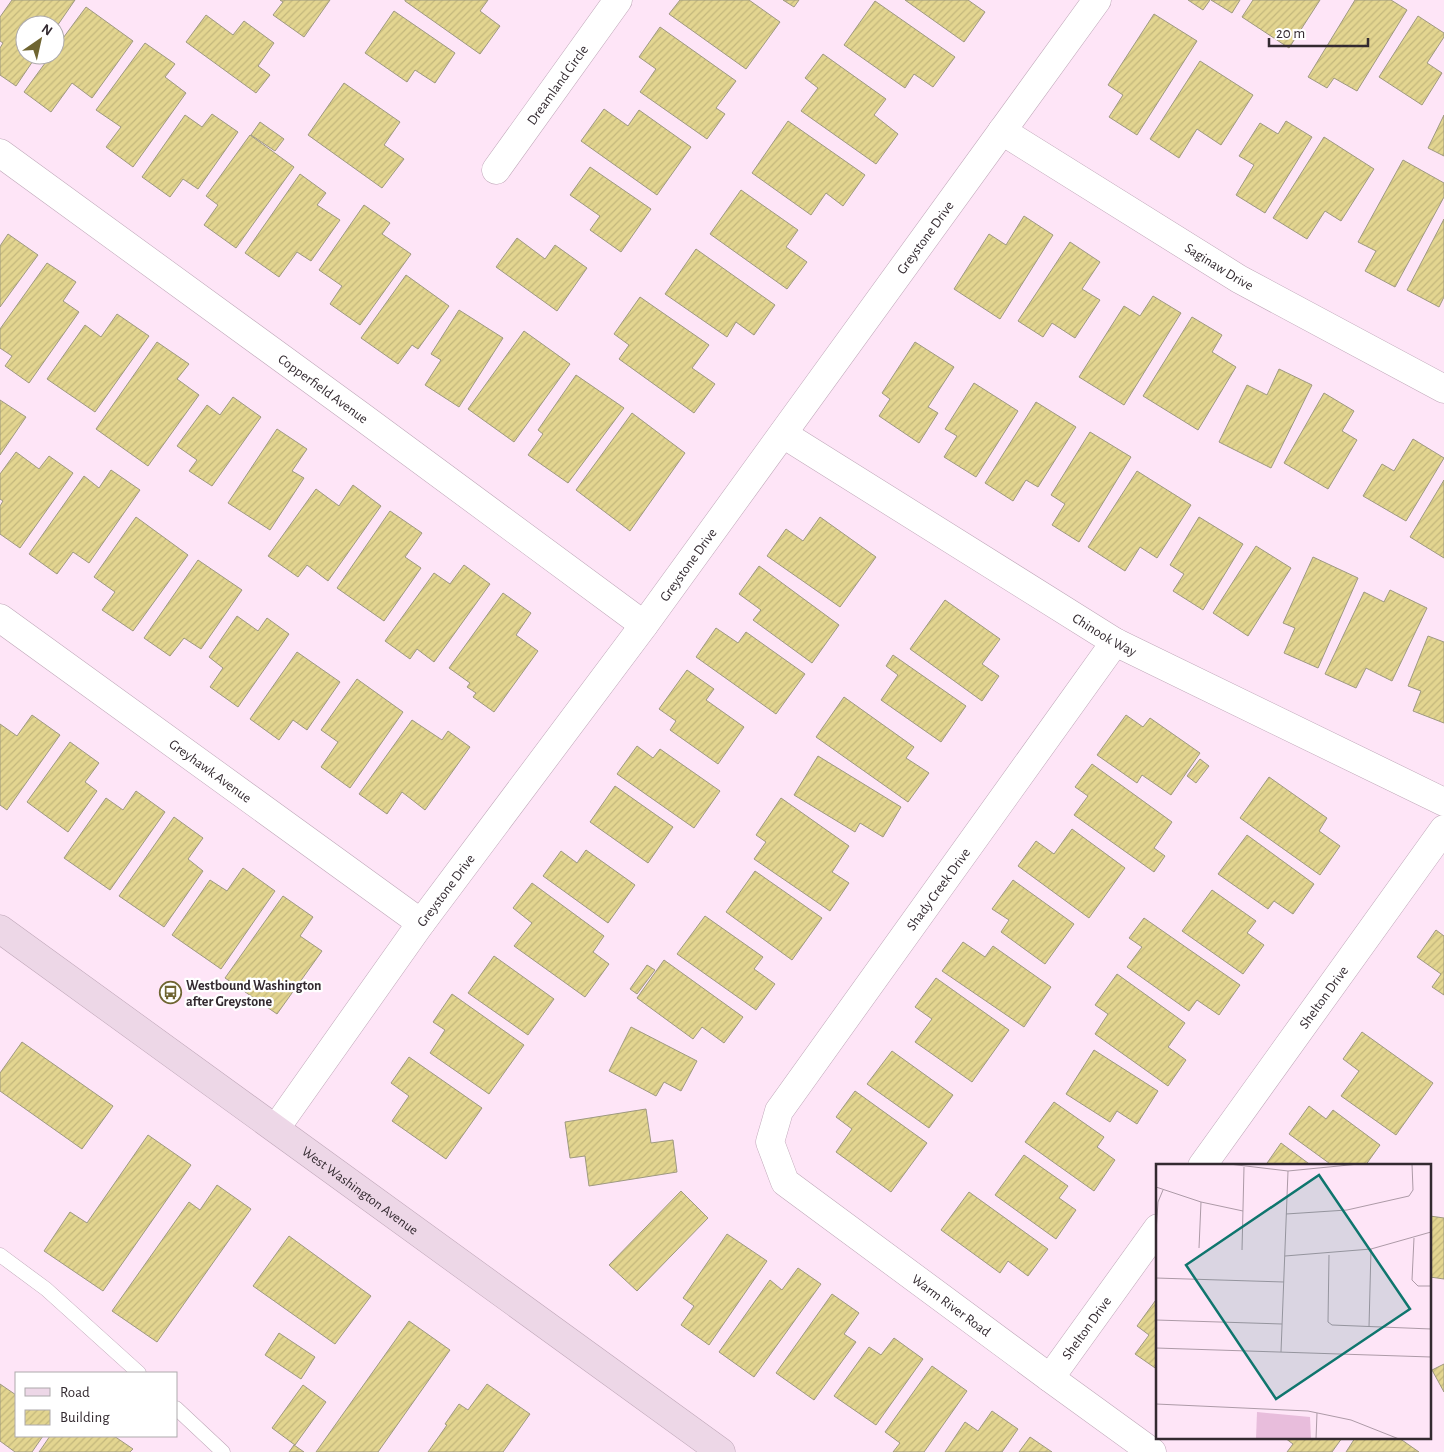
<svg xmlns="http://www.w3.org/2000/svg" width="1444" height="1452" font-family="'Alegreya Sans',sans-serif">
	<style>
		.building { fill: url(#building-hatch); stroke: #9e9980 }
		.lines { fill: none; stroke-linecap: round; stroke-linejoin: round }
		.service-casing { stroke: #bfa7b8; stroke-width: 15 }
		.minor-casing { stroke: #bfa7b8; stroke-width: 29 }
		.secondary-casing { stroke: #bfa7b8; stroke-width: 29 }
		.service { stroke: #fff; stroke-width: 14 }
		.minor { stroke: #fff; stroke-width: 28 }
		.secondary { stroke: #edd7e7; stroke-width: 28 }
		.labels { text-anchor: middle; stroke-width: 4.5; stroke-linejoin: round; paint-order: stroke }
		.street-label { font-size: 14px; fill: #332a30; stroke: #fff }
		.poi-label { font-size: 14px; font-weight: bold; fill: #332a30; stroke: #fff; text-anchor: start }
		.inset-road { fill: none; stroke: #ad9aa7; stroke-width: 1 }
		.view { fill: #0f766e; fill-opacity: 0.15; stroke: #0f766e; stroke-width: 2.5 }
		.inset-edge { fill: none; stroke: #332a30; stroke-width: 2.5 }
	</style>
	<defs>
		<pattern id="building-hatch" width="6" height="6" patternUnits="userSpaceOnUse" patternTransform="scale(1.25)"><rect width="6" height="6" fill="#e3d590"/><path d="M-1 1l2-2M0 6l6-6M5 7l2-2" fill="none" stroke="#c3b77c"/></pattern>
	</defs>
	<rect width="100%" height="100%" fill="#fee5f7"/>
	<!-- building -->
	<g class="building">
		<path d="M12,0H75L55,29V25H25V55H37L16,86L0,75V48L3,43L0,41V17Z"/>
		<path d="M280,0H330L304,37L273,15L283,2Z"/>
		<path d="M405,0H488L480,11L500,26L480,54L405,1Z"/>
		<path d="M680,0H749L780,22L746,69L669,14Z"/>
		<path d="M783,0H799L794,7Z"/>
		<path d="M905,0H968L985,12L964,42Z"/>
		<path d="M1188,0H1210L1203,10Z"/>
		<path d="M1211,0H1240L1232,13Z"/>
		<path d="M1253,0H1320L1289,48L1242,17Z"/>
		<path d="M1355,0H1391L1407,10L1357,91L1334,78L1327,88L1308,77Z"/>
		<path d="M875,1L955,57L933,87L914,74L905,88L844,45Z"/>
		<path d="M86,7L133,41L92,98L72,83L51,112L24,92L51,55H55V49Z"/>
		<path d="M394,11L455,53L435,83L415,70L407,82L365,53Z"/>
		<path d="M1154,14L1197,41L1137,135L1109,117L1123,95L1108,85Z"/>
		<path d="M206,15L233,35L244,21L274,43L258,66L270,75L256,93L186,42Z"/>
		<path d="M1418,16L1444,33V37L1427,63L1442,73L1422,105L1379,77Z"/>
		<path d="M660,27L736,81L716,108L725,114L707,139L640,92L656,69L639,57Z"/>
		<path d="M145,43L175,64L165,77L186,93L133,167L106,147L121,127L96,110Z"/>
		<path d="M823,54L886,99L874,115L898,134L876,164L801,111L818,88L805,78Z"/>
		<path d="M1200,61L1253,95L1221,145L1197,129L1179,158L1150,139Z"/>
		<path d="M344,83L400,122L384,145L404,159L382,188L308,135Z"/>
		<path d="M604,109L628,126L639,110L691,147L657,195L581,141Z"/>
		<path d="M212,114L238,132L198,189L183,179L170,197L142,177L185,115L202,127Z"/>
		<path d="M1444,115V156L1428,148Z"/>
		<path d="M788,121L865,175L843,206L826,193L811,215L752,173Z"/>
		<path d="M1286,121L1312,137L1265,213L1236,195L1254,165L1239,156L1260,123L1278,134Z"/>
		<path d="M260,122L284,139L275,151L251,135Z"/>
		<path d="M250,135L294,167L236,248L204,225L218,205L206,196Z"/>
		<path d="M1324,137L1374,169L1341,221L1325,211L1307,239L1273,218Z"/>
		<path d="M1403,160L1444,183V197L1395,287L1365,271L1376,251L1358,242Z"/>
		<path d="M590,167L651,209L621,252L590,230L600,216L570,195Z"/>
		<path d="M300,174L326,193L317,205L340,220L311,261L297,252L279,277L245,253Z"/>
		<path d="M741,190L798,230L786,247L807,262L787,289L710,234Z"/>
		<path d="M364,205L390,223L382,234L411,254L360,325L330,304L342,286L319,270Z"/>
		<path d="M1024,216L1053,235L1000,319L954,289L989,234L1006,245Z"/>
		<path d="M1444,219V297L1439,307L1407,290Z"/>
		<path d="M8,234L38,255L0,307V246Z"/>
		<path d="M517,238L545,259L555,245L587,268L557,311L496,267Z"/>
		<path d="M1070,242L1100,262L1082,289L1100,300L1075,338L1052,323L1043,337L1018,321Z"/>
		<path d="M696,249L775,305L754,335L736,322L727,337L665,294Z"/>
		<path d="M47,263L76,282L63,301L79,312L29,383L5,366L12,356L0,348V329Z"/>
		<path d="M406,275L449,306L418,349L412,345L398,364L361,338Z"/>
		<path d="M1153,296L1181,313L1124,405L1079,377L1124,306L1140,316Z"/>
		<path d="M640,297L709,345L692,368L715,384L694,413L619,359L629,345L614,334Z"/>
		<path d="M459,310L503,338L459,407L425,385L441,360L431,354Z"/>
		<path d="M117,314L149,336L95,412L47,379L85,325L101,337Z"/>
		<path d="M1192,317L1222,335L1212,352L1236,367L1198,430L1143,396Z"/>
		<path d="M524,331L570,364L514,442L468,409Z"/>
		<path d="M157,342L189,364L177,379L199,395L148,466L96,429Z"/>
		<path d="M915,342L954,367L928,407L938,413L919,443L879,416L890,399L882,393Z"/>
		<path d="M1279,369L1312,385L1271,468L1219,442L1247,385L1267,395Z"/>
		<path d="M576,375L624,408L568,483L528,455L543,434L538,430Z"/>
		<path d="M974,383L1018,411L976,477L944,457L957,436L945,429Z"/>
		<path d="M1324,393L1354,411L1342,431L1357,440L1328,489L1284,463Z"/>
		<path d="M233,397L261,417L212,486L189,471L197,460L177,446L207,405L220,415Z"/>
		<path d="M0,400L26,417L0,455Z"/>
		<path d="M1036,402L1076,427L1038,487L1026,480L1013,501L985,483Z"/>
		<path d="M632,413L685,453L630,531L576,490Z"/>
		<path d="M277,429L307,449L292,471L304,478L270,530L228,503Z"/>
		<path d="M1090,432L1131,457L1079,542L1052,525L1065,504L1051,495Z"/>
		<path d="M1413,439L1444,458L1406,521L1363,496L1382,464L1394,471Z"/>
		<path d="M16,452L39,469L49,456L73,473L20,548L0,534V506L3,501L0,499V474Z"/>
		<path d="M111,470L140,490L89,563L73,552L57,574L29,554L84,476L99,488Z"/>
		<path d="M1137,471L1191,505L1157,558L1140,547L1125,571L1088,547Z"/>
		<path d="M1444,480V558L1410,537Z"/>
		<path d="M353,485L381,506L328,581L307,565L298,577L268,556L316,489L339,506Z"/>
		<path d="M390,511L422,533L405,557L421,568L384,621L337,588Z"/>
		<path d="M136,517L188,555L133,631L102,610L115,592L94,577Z"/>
		<path d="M820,517L876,557L840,607L767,556L786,529L803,541Z"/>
		<path d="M1199,517L1243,544L1203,610L1173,591L1184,574L1170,565Z"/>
		<path d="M1256,546L1291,568L1248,636L1213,613Z"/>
		<path d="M1313,557L1358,578L1318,668L1284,653L1295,628L1283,623Z"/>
		<path d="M198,560L242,590L201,649L184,638L170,656L144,638Z"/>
		<path d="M464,565L490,584L434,662L417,649L410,659L385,641L434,573L450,584Z"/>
		<path d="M759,566L839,625L812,663L753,620L761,610L739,594Z"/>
		<path d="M1390,590L1427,608L1392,681L1366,668L1356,688L1325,674L1364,592L1384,602Z"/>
		<path d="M503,593L531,613L516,635L538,651L494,712L473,697L476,693L467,687L470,683L449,668Z"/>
		<path d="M945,600L1000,639L982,664L999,676L982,701L910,649Z"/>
		<path d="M237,616L258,631L267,618L289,634L238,707L210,687L223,668L209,657Z"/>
		<path d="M716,628L738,643L746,632L805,674L776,714L696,657Z"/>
		<path d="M1428,636L1444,642V723L1413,711L1421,691L1408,686Z"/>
		<path d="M297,652L340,682L307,730L293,720L279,740L250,719Z"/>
		<path d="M893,655L966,706L941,742L881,700L898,675L886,666Z"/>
		<path d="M687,670L714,689L706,700L744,727L718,764L670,730L676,721L659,709Z"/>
		<path d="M357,679L403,712L350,788L321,767L338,742L321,730Z"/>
		<path d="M844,697L914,747L906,758L929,773L908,802L816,737Z"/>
		<path d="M32,715L60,735L7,810L0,805V724L17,736Z"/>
		<path d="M1126,715L1143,727L1150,718L1200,753L1171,795L1142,775L1137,783L1097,755Z"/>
		<path d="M412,720L442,740L448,731L470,747L425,810L402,792L387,814L359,794Z"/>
		<path d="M70,742L99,763L85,782L97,791L68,832L27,802Z"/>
		<path d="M637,746L653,758L660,749L720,791L694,828L617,774Z"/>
		<path d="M818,756L901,807L883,837L860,823L855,832L794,795Z"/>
		<path d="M1200,759L1209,766L1196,783L1187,776Z"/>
		<path d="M1092,764L1172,822L1154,848L1165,856L1154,872L1074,815L1088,796L1075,787Z"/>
		<path d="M1269,777L1327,818L1319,831L1340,846L1320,875L1240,818Z"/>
		<path d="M615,786L673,827L648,863L590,822Z"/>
		<path d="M136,791L165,812L110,890L64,858L106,798L123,810Z"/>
		<path d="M781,798L849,846L832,872L849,883L830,911L754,859L766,842L756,835Z"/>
		<path d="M174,817L203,838L188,859L203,871L164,927L119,896Z"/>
		<path d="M1072,829L1125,868L1089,918L1018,866L1036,841L1054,854Z"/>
		<path d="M1247,835L1314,884L1293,914L1274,901L1268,909L1218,874Z"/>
		<path d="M586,850L635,885L608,923L543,876L561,851L577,863Z"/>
		<path d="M243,868L275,891L221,969L172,935L210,880L227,891Z"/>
		<path d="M755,871L822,918L792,960L726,912Z"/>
		<path d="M1013,880L1074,924L1045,964L1001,932L1009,920L992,909Z"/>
		<path d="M532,883L604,936L593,952L609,964L585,997L514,946L532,923L513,908Z"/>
		<path d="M1212,890L1256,921L1247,933L1264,945L1243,974L1182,931Z"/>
		<path d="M283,896L313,917L300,936L322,951L277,1014L225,978Z"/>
		<path d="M705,916L763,957L754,969L775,984L756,1010L677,954Z"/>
		<path d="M1144,918L1240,985L1219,1015L1197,1000L1189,1011L1127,967L1142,947L1129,938Z"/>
		<path d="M1436,930L1444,936V995L1432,987L1441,974L1417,957Z"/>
		<path d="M963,942L985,957L993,946L1051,987L1024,1027L942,971Z"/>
		<path d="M494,956L554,999L528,1035L468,993Z"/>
		<path d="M664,960L743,1017L724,1043L702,1027L693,1039L637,998Z"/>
		<path d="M647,965L655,970L637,994L630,989Z"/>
		<path d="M1117,974L1185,1023L1168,1047L1186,1060L1168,1086L1095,1034L1108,1014L1095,1005Z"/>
		<path d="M936,978L1009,1030L972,1082L915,1042L932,1019L915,1007Z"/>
		<path d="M452,994L524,1045L489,1094L430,1053L445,1030L433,1022Z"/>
		<path d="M631,1027L697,1061L681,1091L664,1082L656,1096L609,1071Z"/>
		<path d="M1362,1032L1433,1083L1396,1135L1341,1096L1359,1071L1343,1059Z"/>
		<path d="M22,1042L113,1106L82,1149L0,1091V1073Z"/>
		<path d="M1094,1050L1158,1091L1137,1124L1117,1111L1110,1122L1066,1094Z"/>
		<path d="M892,1051L953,1095L929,1128L867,1084Z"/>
		<path d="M409,1057L482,1108L446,1159L392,1121L409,1096L391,1083Z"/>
		<path d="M855,1091L927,1143L891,1192L836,1152L852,1129L836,1117Z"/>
		<path d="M1054,1102L1104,1137L1097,1147L1115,1160L1094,1191L1025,1142Z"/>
		<path d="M1309,1106L1326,1119L1333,1110L1380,1145L1365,1166H1333L1289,1134Z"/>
		<path d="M646,1109L651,1143L673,1140L677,1172L589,1186L585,1156L570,1158L565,1122Z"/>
		<path d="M148,1135L191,1165L103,1291L44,1251L70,1212L87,1223Z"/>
		<path d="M1281,1143L1312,1166H1265Z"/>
		<path d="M1024,1155L1068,1186L1059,1198L1076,1210L1056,1239L995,1195Z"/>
		<path d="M217,1185L251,1209L157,1342L112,1311L189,1202L200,1210Z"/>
		<path d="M681,1191L708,1218L637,1291L609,1265Z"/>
		<path d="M969,1192L1048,1249L1028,1276L1008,1261L1000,1273L941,1230Z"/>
		<path d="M1430,1216L1444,1218V1279L1430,1277Z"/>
		<path d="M727,1234L767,1261L709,1345L681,1325L694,1306L683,1298Z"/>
		<path d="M289,1236L371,1296L335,1344L253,1286Z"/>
		<path d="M798,1268L821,1284L754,1377L719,1352L770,1280L782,1290Z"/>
		<path d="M832,1294L859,1313L844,1334L856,1342L814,1400L776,1373Z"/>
		<path d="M1158,1297V1370L1135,1354L1149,1335L1137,1326Z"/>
		<path d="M409,1321L450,1350L378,1452H316Z"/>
		<path d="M279,1333L315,1357L301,1379L265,1355Z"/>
		<path d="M894,1338L923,1359L876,1425L834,1396L869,1347L881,1355Z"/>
		<path d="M1444,1364V1392L1432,1370Z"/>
		<path d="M932,1366L967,1391L924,1452H893L900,1443L885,1432Z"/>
		<path d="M0,1384L16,1395V1436H43L32,1452H15L0,1441Z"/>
		<path d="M487,1384L530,1414L503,1452H428L447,1425L445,1424L459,1404L468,1410Z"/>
		<path d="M303,1385L326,1402L295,1445L272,1428Z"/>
		<path d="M992,1411L1018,1429L1002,1452H945L965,1422L978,1431Z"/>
		<path d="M50,1436H114L133,1449L130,1452H39Z"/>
		<path d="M1030,1437L1052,1452H1019Z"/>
		<path d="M1285,1438H1342L1332,1452H1287L1293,1444Z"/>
		<path d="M1355,1438H1399L1419,1452H1346Z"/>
		<path d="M294,1445L304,1452H289Z"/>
	</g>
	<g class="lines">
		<defs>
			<g id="service">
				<path d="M0,1255L46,1289L139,1373"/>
				<path d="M176,1408L223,1452"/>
			</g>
			<g id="minor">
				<path id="s1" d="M1002,131L1239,279L1444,389"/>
				<path id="s2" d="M0,153L361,416L644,625"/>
				<path id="s3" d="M496,170L618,0"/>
				<path id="s4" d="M783,434L1115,642L1444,802"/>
				<path id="s5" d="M0,618L421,923"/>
				<path id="s6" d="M1115,642L779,1111L770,1142L785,1182L1050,1378L1152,1452"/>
				<path id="s7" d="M276,1128L421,923L644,625L1097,0"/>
				<path id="s8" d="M1202,1166L1444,829"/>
				<path id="s9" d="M1050,1378L1158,1228"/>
			</g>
			<g id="secondary">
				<path id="s10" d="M0,929L721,1452"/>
			</g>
		</defs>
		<!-- service casing -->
		<use href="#service" class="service-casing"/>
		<!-- minor casing -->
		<use href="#minor" class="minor-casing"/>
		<!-- secondary casing -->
		<use href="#secondary" class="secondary-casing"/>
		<!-- service -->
		<use href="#service" class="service"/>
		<!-- minor -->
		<use href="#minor" class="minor"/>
		<!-- secondary -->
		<use href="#secondary" class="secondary"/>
	</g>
	<!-- icons -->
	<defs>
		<symbol id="bus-ring" viewBox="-11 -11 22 22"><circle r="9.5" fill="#fff" stroke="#6f6531" stroke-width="1.5"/><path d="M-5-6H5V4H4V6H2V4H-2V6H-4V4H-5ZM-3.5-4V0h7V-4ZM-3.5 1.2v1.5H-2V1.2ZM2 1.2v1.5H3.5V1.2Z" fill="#6f6531"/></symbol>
	</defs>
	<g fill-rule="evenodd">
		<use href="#bus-ring" x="158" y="980" width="25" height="25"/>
	</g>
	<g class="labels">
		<!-- street labels -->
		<g class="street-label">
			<text dy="5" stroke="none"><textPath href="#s3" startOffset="105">Dreamland Circle</textPath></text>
			<text dy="5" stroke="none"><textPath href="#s7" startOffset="1102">Greystone Drive</textPath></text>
			<text dy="5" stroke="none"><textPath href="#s1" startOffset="256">Saginaw Drive</textPath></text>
			<text dy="5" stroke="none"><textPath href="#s2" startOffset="400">Copperfield Avenue</textPath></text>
			<text dy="5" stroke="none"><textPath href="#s7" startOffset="698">Greystone Drive</textPath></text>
			<text dy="5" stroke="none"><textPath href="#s4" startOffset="379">Chinook Way</textPath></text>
			<text dy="5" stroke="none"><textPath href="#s5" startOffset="260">Greyhawk Avenue</textPath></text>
			<text transform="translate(938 889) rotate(-54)" y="5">Shady Creek Drive</text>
			<text dy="5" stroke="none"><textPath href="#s7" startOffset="292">Greystone Drive</textPath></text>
			<text dy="5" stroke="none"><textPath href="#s8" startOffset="208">Shelton Drive</textPath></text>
			<text dy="5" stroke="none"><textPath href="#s10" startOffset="445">West Washington Avenue</textPath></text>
			<text dy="5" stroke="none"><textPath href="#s6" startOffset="859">Warm River Road</textPath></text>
			<text dy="5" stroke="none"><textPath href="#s9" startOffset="62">Shelton Drive</textPath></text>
		</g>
		<!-- poi labels -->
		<g class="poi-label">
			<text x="186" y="990">Westbound Washington<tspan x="186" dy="16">after Greystone</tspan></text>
		</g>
	</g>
	<!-- overview -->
	<g transform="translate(1156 1164)">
		<rect width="275" height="275" fill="#fee5f7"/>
		<path d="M101,248L154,253L155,275H100Z" fill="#e8bddc"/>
		<path class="inset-road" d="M73,0L132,7L203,0M0,23L45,38L87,47M130,50L191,46L253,32L257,26L256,0M0,68L2,38L7,26M258,74L256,116L262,122H275M43,84L45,38M86,86L88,3M173,91L172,158L176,161L275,165M129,92L215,85L275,68M0,114L128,118M0,156L126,160M213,163L215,85M0,184L275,193M125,188L132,7M0,240L152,247L195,256L243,275M160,275L161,249"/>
		<path class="view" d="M163,11L254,145L120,235L30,101Z"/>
		<rect width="275" height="275" class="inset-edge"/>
	</g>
	<!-- legend -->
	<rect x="15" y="1372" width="162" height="65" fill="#ffffff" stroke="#adaaac"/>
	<rect x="25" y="1388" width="25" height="8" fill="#edd7e7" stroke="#adaaac"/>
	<text x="60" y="1397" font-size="15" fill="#332a30">Road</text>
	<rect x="25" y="1410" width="25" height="15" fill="url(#building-hatch)" stroke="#adaaac"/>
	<text x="60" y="1422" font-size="15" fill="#332a30">Building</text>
	<!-- north arrow -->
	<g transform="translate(40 40) rotate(34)"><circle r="24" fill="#ffffff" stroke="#adaaac"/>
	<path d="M0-4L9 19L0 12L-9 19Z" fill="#6f6531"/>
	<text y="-8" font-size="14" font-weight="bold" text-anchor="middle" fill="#332a30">N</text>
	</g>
	<!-- scale -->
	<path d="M1269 38v8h99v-8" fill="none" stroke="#332a30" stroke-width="2.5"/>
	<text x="1276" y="38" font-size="15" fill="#332a30" stroke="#ffffff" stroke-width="4" paint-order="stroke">20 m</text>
</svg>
